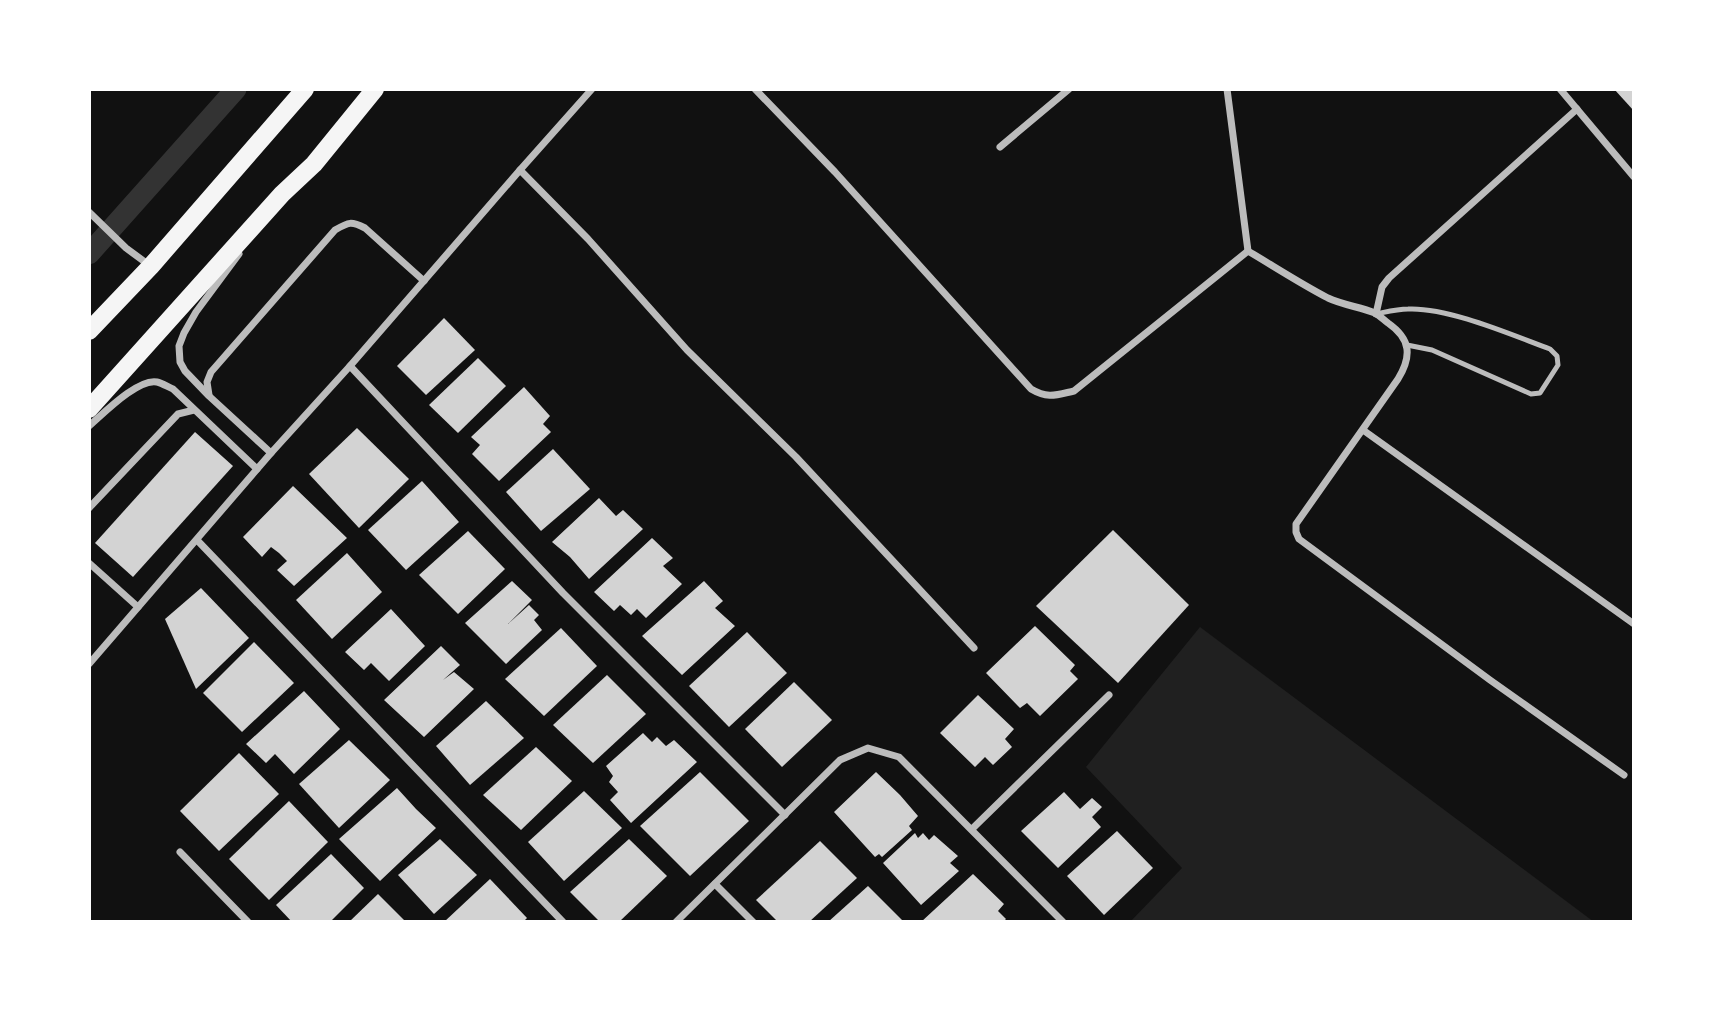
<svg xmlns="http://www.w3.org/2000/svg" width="1723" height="1011" font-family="'IBM Plex Sans',sans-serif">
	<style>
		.green { fill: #202020 }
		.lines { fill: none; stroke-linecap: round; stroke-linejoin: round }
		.canal { stroke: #333; stroke-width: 21 }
		.building { fill: #d3d3d3 }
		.service { stroke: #bcbcbc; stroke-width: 5 }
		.minor { stroke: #bcbcbc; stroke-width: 7 }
		.trunk { stroke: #f5f5f5; stroke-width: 18 }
	</style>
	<rect width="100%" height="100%" fill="#111"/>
	<!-- green -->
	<path class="green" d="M1200,627L1594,922H1130L1182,868L1086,767Z"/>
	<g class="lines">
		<!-- canal -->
		<path class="canal" d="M89,254L236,89"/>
	</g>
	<!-- building -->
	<g class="building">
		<path d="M1614,89H1634V111Z"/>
		<path d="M444,318L475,350L426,395L397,366Z"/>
		<path d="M478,358L506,386L458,433L429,405Z"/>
		<path d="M524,387L550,416L543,424L551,432L499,481L472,454L480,445L471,437Z"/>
		<path d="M357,428L409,479L359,528L309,474Z"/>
		<path d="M195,432L233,466L133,577L95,543Z"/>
		<path d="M553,449L590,489L541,531L506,492Z"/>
		<path d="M422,481L459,522L406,570L368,530Z"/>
		<path d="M293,486L347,538L294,586L277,570L287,561L279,553L271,547L262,557L243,537Z"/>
		<path d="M599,498L616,516L623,510L643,529L589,579L570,557L552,542Z"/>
		<path d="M1113,530L1189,605L1118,683L1036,606Z"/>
		<path d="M468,531L505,569L458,614L419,575Z"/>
		<path d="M652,538L673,558L663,566L682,584L646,618L637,609L631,615L620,605L614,611L594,592Z"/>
		<path d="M347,553L382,592L332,639L296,600Z"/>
		<path d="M512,581L532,600L508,624L529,605L539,615L534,620L542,630L506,664L465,623Z"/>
		<path d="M704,581L723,601L715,608L735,626L682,675L642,636Z"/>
		<path d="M201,588L249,638L196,689L165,619Z"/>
		<path d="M391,609L425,646L389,681L371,663L364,670L345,652Z"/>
		<path d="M1035,626L1075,665L1070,671L1078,679L1040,716L1027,703L1020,708L986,673Z"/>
		<path d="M561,628L597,666L544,716L505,679Z"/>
		<path d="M747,632L787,673L729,727L689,686Z"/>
		<path d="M254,642L294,683L242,732L203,693Z"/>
		<path d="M441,646L460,665L443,680L454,672L474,689L424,737L384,700Z"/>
		<path d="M607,675L646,714L593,763L553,725Z"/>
		<path d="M794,682L832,720L782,767L745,729Z"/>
		<path d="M304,691L340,729L294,774L275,754L266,763L246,744Z"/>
		<path d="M978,695L1014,729L1005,739L1012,747L993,765L985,757L975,767L940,733Z"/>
		<path d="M486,701L524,738L470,785L436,746Z"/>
		<path d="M643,733L652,742L657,737L666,746L674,740L697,762L631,823L610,800L618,792L609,782L613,776L606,766Z"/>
		<path d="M349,740L390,780L339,828L299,784Z"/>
		<path d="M536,747L572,781L521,830L483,795Z"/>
		<path d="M239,753L279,794L219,851L180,811Z"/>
		<path d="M700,772L749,821L690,876L640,826Z"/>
		<path d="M876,772L900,795L918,816L909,826L912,830L882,857L879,854L875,857L834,812Z"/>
		<path d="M397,788L416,809L436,828L380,881L339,839Z"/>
		<path d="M584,791L622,828L564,881L528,842Z"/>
		<path d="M1064,792L1080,809L1092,798L1102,807L1092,817L1101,827L1058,868L1021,831Z"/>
		<path d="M289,801L328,842L269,900L229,859Z"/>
		<path d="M1117,831L1153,868L1104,915L1067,876Z"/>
		<path d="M915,833L918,838L923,833L929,840L934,835L958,856L950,863L959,871L921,905L883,863Z"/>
		<path d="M440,839L477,875L434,914L398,875Z"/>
		<path d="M629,839L667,876L619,922H600L570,892Z"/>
		<path d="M820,841L857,878L809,922H778L756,900Z"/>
		<path d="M331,854L364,888L330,922H292L276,905Z"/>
		<path d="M973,874L1004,904L998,911L1006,919L1003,922H921Z"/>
		<path d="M490,879L527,918L523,922H444Z"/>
		<path d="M868,886L904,922H828Z"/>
		<path d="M378,894L406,922H349Z"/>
	</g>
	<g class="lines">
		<!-- service -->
		<path class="service" d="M1376,314C1386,312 1397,309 1408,309C1448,307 1512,335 1550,349L1557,356L1558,365L1540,393L1531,394L1432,350L1407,345"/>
		<!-- minor -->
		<g class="minor">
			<path d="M755,89L835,172L1031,389C1048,399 1056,395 1074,391L1248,251"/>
			<path d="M1227,89L1248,251C1275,267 1301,284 1328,298C1343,305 1360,307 1375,313C1379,315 1384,320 1388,323C1411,339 1412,356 1398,379L1296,524V532L1299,539L1490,680L1624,775"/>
			<path d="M1560,89L1634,177"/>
			<path d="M1000,147L1069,89"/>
			<path d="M520,170L588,239L687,350L796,457L974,648"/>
			<path d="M89,212L126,248L149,265"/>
			<path d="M239,254L196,312L184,333L179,346L180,362L185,371L209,396L271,453"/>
			<path d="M1376,314L1382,287L1389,278L1577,109"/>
			<path d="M350,366L563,593L785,815"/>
			<path d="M209,395L207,382L211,372L335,230C349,222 351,221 365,228L424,281"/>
			<path d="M89,426C103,414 138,378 157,382C162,383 168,387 173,389L257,469"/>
			<path d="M1363,430L1634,624"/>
			<path d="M89,508L178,414L194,410"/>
			<path d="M197,540L563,922"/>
			<path d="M89,563L138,607"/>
			<path d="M89,664L271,453L350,366L520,170L592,89"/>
			<path d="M972,829L1109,695"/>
			<path d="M180,852L248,922"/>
			<path d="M715,884L753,922"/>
			<path d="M676,922L840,760L868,748L899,757L1063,922"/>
		</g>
		<!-- trunk -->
		<g class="trunk">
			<path d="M89,331L151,266L305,89"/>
			<path d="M89,409L282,194L314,164L375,89"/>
		</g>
	</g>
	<!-- border -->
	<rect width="1723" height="1011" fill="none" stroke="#ffffff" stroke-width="182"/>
</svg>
